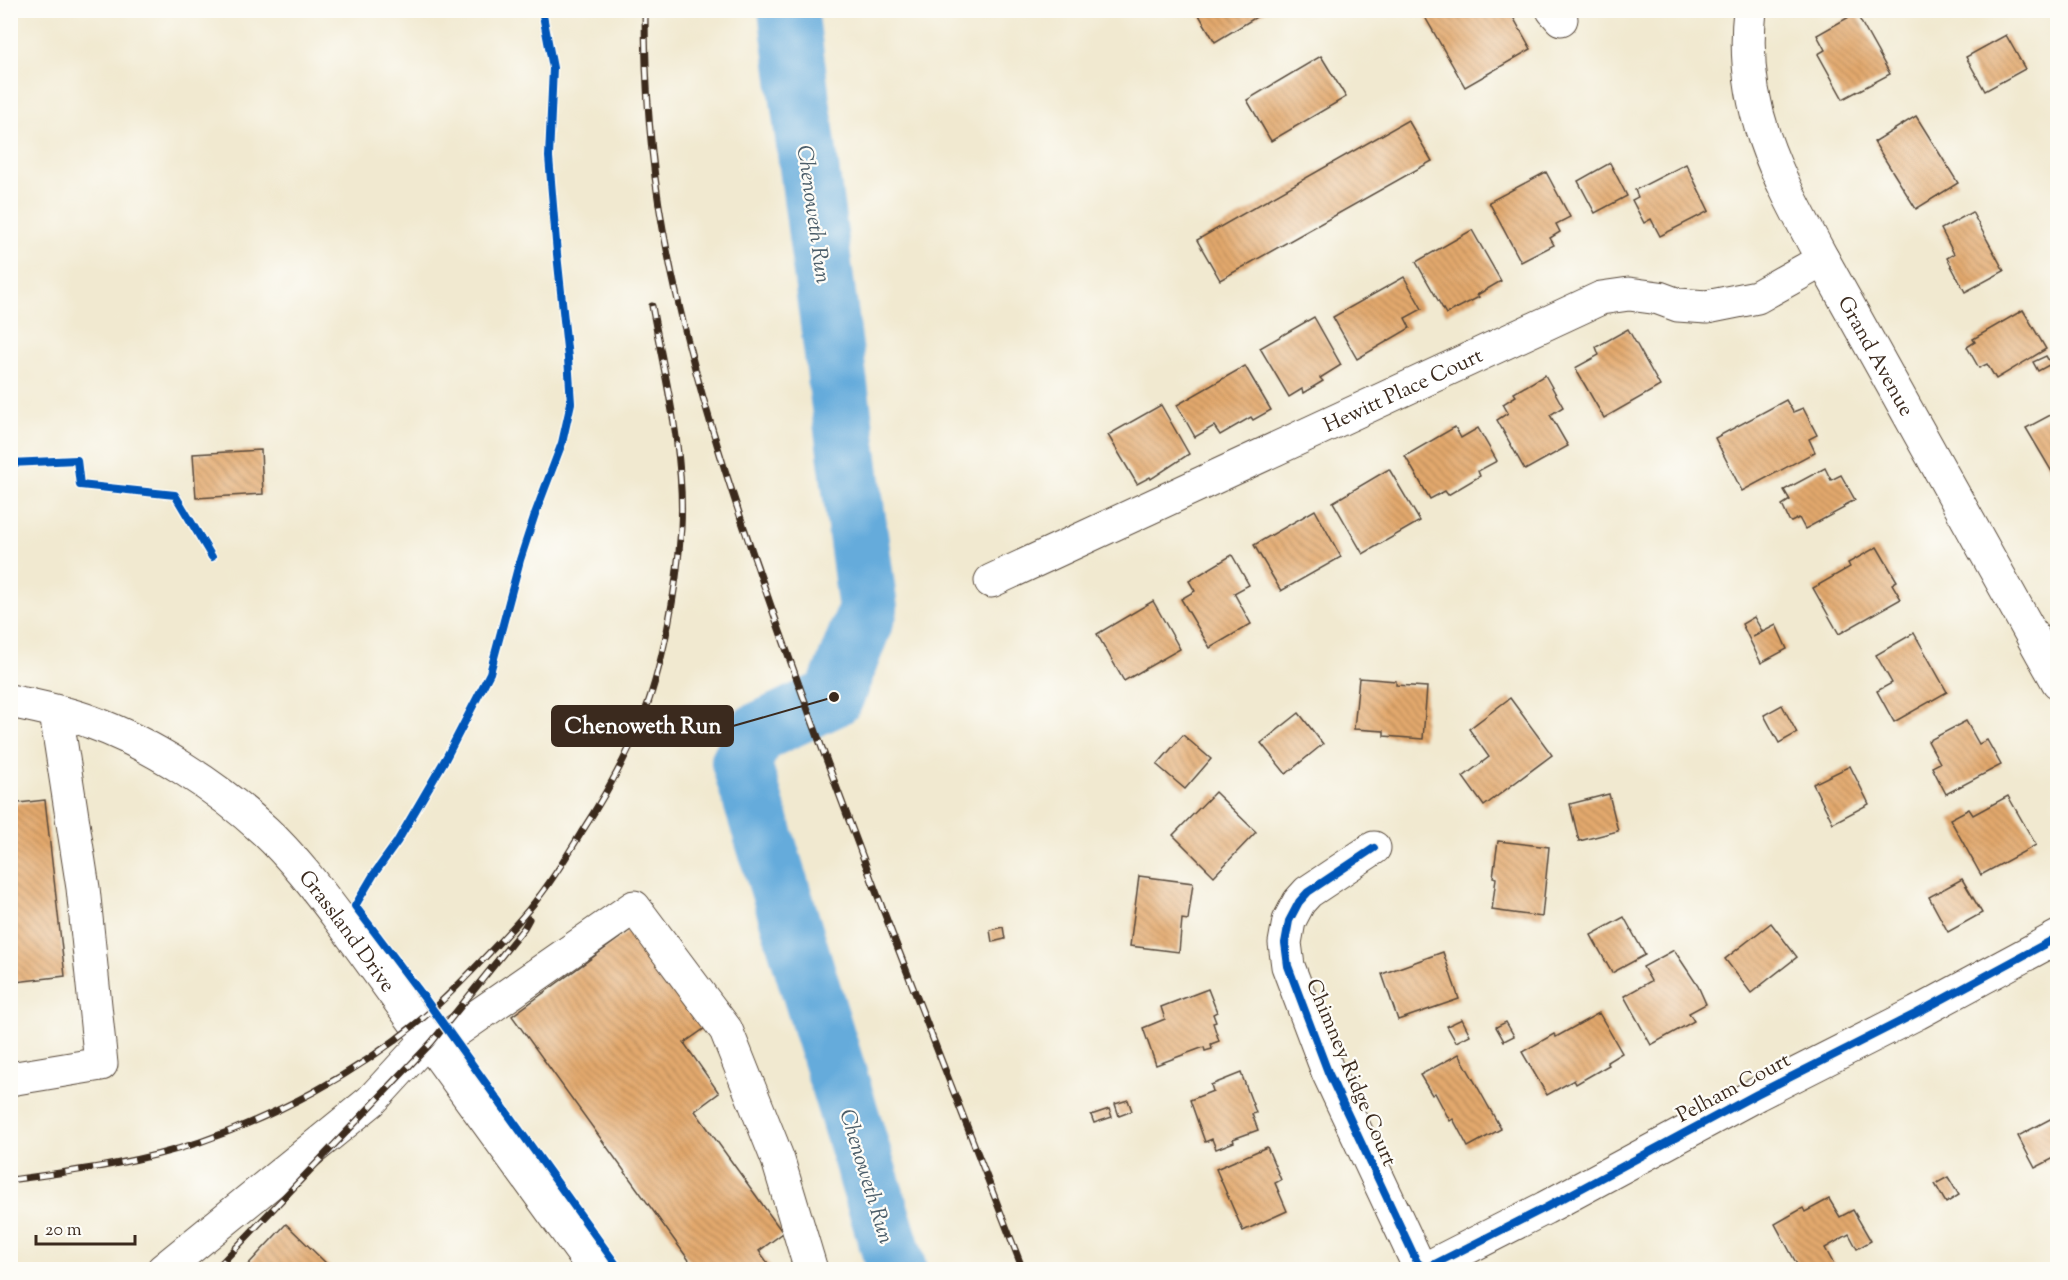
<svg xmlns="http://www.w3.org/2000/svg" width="2068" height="1280" font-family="'Sorts Mill Goudy',serif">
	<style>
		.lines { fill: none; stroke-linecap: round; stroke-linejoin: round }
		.river { stroke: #65abdb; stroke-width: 60 }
		.building { fill: url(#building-back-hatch) }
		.minor-casing { stroke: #564739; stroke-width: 35 }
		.minor { stroke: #fff; stroke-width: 33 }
		.rail-casing { stroke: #3b2a1e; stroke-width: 7 }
		.rail { stroke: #fdfcf7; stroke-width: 4.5; stroke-dasharray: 14; stroke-linecap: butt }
		.cycleway-casing { stroke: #fdfcf7; stroke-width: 11 }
		.cycleway { stroke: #0057b8; stroke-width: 8 }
		.labels { text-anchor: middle; stroke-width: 4.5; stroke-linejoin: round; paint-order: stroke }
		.street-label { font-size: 21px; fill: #3b2a1e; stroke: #fdfcf7 }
		.water-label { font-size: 22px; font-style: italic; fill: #4c5e6a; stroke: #fdfcf7 }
		.leader { fill: none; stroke: #3b2a1e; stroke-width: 2 }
		.callout-dot { fill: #3b2a1e; stroke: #fdfcf7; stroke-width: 2 }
		.callout { fill: #3b2a1e; stroke: #3b2a1e; stroke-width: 2 }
		.callout-label { font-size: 22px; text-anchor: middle; font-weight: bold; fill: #fff }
	</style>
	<defs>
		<pattern id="building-back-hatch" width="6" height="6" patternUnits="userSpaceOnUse" patternTransform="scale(1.5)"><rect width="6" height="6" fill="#e3a96d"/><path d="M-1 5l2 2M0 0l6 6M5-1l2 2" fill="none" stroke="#b98a59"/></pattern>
	</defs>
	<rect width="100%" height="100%" fill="#fdfcf7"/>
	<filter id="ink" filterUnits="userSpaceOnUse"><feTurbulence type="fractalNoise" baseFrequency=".0167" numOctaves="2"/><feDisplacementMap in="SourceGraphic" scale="12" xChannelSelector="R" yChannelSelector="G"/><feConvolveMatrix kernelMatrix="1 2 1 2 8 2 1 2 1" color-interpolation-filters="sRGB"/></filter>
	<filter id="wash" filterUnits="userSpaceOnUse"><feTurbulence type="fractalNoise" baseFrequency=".008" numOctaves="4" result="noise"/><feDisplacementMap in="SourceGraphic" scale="24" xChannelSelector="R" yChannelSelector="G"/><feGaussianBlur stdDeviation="1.35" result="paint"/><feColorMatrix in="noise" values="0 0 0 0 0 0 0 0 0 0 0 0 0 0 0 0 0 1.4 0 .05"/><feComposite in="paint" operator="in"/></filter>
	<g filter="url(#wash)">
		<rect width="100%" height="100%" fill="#f1e9d0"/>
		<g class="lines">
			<!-- river -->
			<path class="river" d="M788,10L868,609L834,697L757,733L741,762L897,1270"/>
		</g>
		<g id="blocks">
			<!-- building -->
			<g class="building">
				<path d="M1196,10H1268L1215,42Z"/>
				<path d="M1421,10H1509L1531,49L1465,87Z"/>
				<path d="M1856,13L1890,74L1843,99L1818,54L1825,50L1817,35Z"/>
				<path d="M2006,35L2025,69L1985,91L1966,57Z"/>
				<path d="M1321,56L1346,97L1271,141L1247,100Z"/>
				<path d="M1916,116L1958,183L1916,209L1874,142Z"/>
				<path d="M1408,120L1432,161L1220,280L1197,240Z"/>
				<path d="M1610,163L1627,196L1595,213L1578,181Z"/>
				<path d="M1686,164L1709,211L1660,236L1651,219L1644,223L1632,200L1638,197L1635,190Z"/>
				<path d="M1546,172L1570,217L1556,224L1560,232L1550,238L1554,245L1521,262L1489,202Z"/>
				<path d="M1972,212L2004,271L1965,292L1947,258L1954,254L1941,229Z"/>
				<path d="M1472,230L1501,281L1477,295L1479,297L1446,314L1416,262Z"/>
				<path d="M1404,277L1422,309L1405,318L1410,328L1357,359L1333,317Z"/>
				<path d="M2023,310L2046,349L1996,379L1987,364L1979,368L1967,347L1975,342L1973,339Z"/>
				<path d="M1314,317L1341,365L1320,378L1323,381L1303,393L1302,389L1289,397L1260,348Z"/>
				<path d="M1628,329L1660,386L1604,418L1575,368L1599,355L1596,347Z"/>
				<path d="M2046,356L2051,364L2038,371L2033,362Z"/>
				<path d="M1245,366L1271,410L1253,420L1251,417L1220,435L1214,426L1195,437L1177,405Z"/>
				<path d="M1545,375L1563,407L1550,415L1568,446L1525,470L1497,420L1508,413L1503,404L1516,396L1514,393Z"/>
				<path d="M1786,400L1793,412L1803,408L1817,435L1809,439L1815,452L1742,491L1715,438Z"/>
				<path d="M1161,405L1189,454L1151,479L1150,477L1137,484L1108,435Z"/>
				<path d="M2058,411V482L2026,428Z"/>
				<path d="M1455,427L1461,438L1478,428L1497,461L1478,471L1480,476L1448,495L1445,491L1430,499L1405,456Z"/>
				<path d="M261,450L263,494L196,498L193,454Z"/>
				<path d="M1825,468L1831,480L1841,475L1855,500L1843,506L1844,508L1805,529L1799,518L1791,522L1789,520L1782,505L1790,500L1784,490Z"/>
				<path d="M1389,469L1420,521L1363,554L1333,502Z"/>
				<path d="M1315,510L1341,557L1281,591L1254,545Z"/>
				<path d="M1877,547L1897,581L1892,584L1901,599L1839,634L1813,588L1850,567L1848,563Z"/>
				<path d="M1232,555L1249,585L1234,593L1251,624L1210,648L1181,599L1195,591L1189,581Z"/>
				<path d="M1153,601L1180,649L1124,681L1097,634Z"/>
				<path d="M1754,617L1762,631L1753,637L1776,625L1787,649L1761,663L1742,624Z"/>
				<path d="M1914,633L1947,692L1894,722L1877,691L1892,683L1876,655Z"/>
				<path d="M1359,678L1396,681V685L1427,687L1423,739L1384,736V731L1354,729Z"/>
				<path d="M1510,698L1552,755L1484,806L1463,777L1489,757L1469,729Z"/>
				<path d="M1782,705L1797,733L1779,743L1764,715Z"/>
				<path d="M1299,713L1323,744L1286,774L1261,743Z"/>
				<path d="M1966,721L1979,744L1987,740L2001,765L1946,794L1932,767L1940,763L1928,741Z"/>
				<path d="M1183,735L1211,759L1185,789L1157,765Z"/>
				<path d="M1850,766L1869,804L1833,823L1813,784Z"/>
				<path d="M1215,792L1256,832L1214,876L1173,835Z"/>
				<path d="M1609,794L1618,831L1579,841L1570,804Z"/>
				<path d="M2008,796L2036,845L1981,875L1950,819L1969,809L1973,815Z"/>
				<path d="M45,800L65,976L16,982V978H10V804Z"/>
				<path d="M1498,841L1549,847L1542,917L1492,910L1496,878L1493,877Z"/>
				<path d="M1139,876L1193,883L1188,920L1182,919L1179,952L1130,946Z"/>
				<path d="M1962,879L1982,913L1948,932L1929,897Z"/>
				<path d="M1624,917L1645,955L1612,973L1591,935Z"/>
				<path d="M1771,923L1797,957L1751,993L1725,959Z"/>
				<path d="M636,926L708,1026L684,1043L719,1093L695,1111L783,1233L759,1251L773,1270H696L512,1016Z"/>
				<path d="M1003,927L1005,939L992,942L990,930Z"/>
				<path d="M1674,950L1698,986L1706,1004L1689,1013L1694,1021L1651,1045L1624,996L1651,981L1643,967Z"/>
				<path d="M1443,952L1459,999L1398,1020L1382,974Z"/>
				<path d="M1208,989L1217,1012L1213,1014L1216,1022L1213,1023L1219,1041L1211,1044L1212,1049L1205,1051L1204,1047L1156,1065L1143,1028L1165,1019L1161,1007Z"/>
				<path d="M1599,1013L1622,1053L1607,1062L1609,1065L1588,1077L1576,1084L1574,1080L1547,1095L1522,1052L1554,1034L1556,1037Z"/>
				<path d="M1462,1019L1470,1035L1456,1042L1447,1026Z"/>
				<path d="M1506,1022L1514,1036L1504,1041L1496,1027Z"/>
				<path d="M1459,1054L1501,1129L1468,1147L1453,1119L1450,1121L1435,1093L1432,1095L1420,1075Z"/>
				<path d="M1241,1073L1255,1110L1256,1113L1252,1114L1258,1130L1233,1139L1234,1142L1216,1149L1212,1139L1205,1142L1190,1100L1213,1091L1211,1085Z"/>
				<path d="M1128,1100L1132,1111L1119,1116L1115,1104Z"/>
				<path d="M1109,1109L1112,1117L1094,1123L1091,1115Z"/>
				<path d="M2054,1117L2058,1124V1156L2035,1168L2018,1136Z"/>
				<path d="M1267,1147L1281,1180L1275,1183L1287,1211L1243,1231L1216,1169Z"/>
				<path d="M1948,1177L1959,1195L1946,1203L1935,1184Z"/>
				<path d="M1829,1199L1840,1217L1853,1210L1871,1241L1857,1249L1849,1234L1825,1248L1837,1270H1800L1775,1224L1803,1208L1805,1212Z"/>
				<path d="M286,1224L333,1270H243Z"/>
			</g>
		</g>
	</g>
	<g filter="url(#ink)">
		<use href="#blocks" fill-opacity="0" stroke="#564739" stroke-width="1.5"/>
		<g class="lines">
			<defs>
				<g id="minor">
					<path d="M1553,10L1561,19"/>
					<path id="s1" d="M1750,10C1739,109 1778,177 1823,260L2058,682"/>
					<path id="s2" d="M991,581L1601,298L1629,294L1659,298L1678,305L1707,307L1757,297L1823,260"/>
					<path id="s3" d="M10,701C37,707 65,712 91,722C150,743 219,788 265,831C295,859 320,893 345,926L595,1270"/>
					<path d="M1374,848L1308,892L1299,902L1289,921L1285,943L1288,966L1328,1072L1417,1262L1425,1269L1545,1208L1757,1094L1917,1013L2058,937"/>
					<path d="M433,1047L634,907L726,1030L778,1160L811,1270"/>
					<path d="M10,1079L101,1064L83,888L56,713"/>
					<path d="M163,1270L371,1101L428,1039"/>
				</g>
			</defs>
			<!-- minor casing -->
			<use href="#minor" class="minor-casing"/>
			<!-- minor -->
			<use href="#minor" class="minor"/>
			<defs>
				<g id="rail">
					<path d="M645,10C645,83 650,157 663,229C691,382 743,528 795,674C867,874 946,1071 1023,1270"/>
					<path d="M10,1180C75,1171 138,1163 200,1142C278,1115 355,1074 418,1022C444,1001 467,976 490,952C510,931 530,910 547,886C559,869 570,851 581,833C603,799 624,762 640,724C663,670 677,587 681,528C685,454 665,378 652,306"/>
					<path d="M215,1270L431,1043L524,928L529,919"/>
				</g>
			</defs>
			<!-- rail casing -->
			<use href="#rail" class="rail-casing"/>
			<!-- rail -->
			<use href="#rail" class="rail"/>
			<defs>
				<g id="cycleway">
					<path d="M542,10L553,68L549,157L557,254L568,358L571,403L562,443L535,514L520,560L490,673L446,758L397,842L374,874L355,906L426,1000L620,1270"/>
					<path d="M10,463L77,460L80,485L175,495L212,557"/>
					<path d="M1374,848L1308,892L1299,902L1289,921L1285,943L1288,966L1328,1072L1417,1262L1425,1269L1545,1208L1757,1094L1917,1013L2058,937"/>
				</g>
			</defs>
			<!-- cycleway casing -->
			<use href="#cycleway" class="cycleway-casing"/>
			<!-- cycleway -->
			<use href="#cycleway" class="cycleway"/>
		</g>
	</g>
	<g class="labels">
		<!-- street labels -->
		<g class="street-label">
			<text dy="7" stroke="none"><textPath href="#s1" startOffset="375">Grand Avenue</textPath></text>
			<text dy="7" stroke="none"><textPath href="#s2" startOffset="454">Hewitt Place Court</textPath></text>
			<text dy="7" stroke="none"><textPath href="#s3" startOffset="420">Grassland Drive</textPath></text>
			<text transform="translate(1352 1072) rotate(67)" y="7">Chimney Ridge Court</text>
			<text transform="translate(1733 1087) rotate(-28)" y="7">Pelham Court</text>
		</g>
		<!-- water labels -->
		<g class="water-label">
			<text transform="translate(815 214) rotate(82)" y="8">Chenoweth Run</text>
			<text transform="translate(868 1176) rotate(73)" y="8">Chenoweth Run</text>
		</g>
	</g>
	<!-- callouts -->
	<path class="leader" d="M834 697L733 726"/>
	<circle class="callout-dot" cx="834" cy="697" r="6"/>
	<rect class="callout" x="552" y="706" width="181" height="40" rx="6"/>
	<g class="callout-label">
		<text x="643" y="733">Chenoweth Run</text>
	</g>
	<!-- margin -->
	<rect width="2068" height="1280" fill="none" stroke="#fdfcf7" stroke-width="36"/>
	<!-- scale -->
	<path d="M36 1235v9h99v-9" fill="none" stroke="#3b2a1e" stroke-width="3"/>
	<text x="45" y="1235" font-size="18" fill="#3b2a1e" stroke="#fdfcf7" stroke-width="4.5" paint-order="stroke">20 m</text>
</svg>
